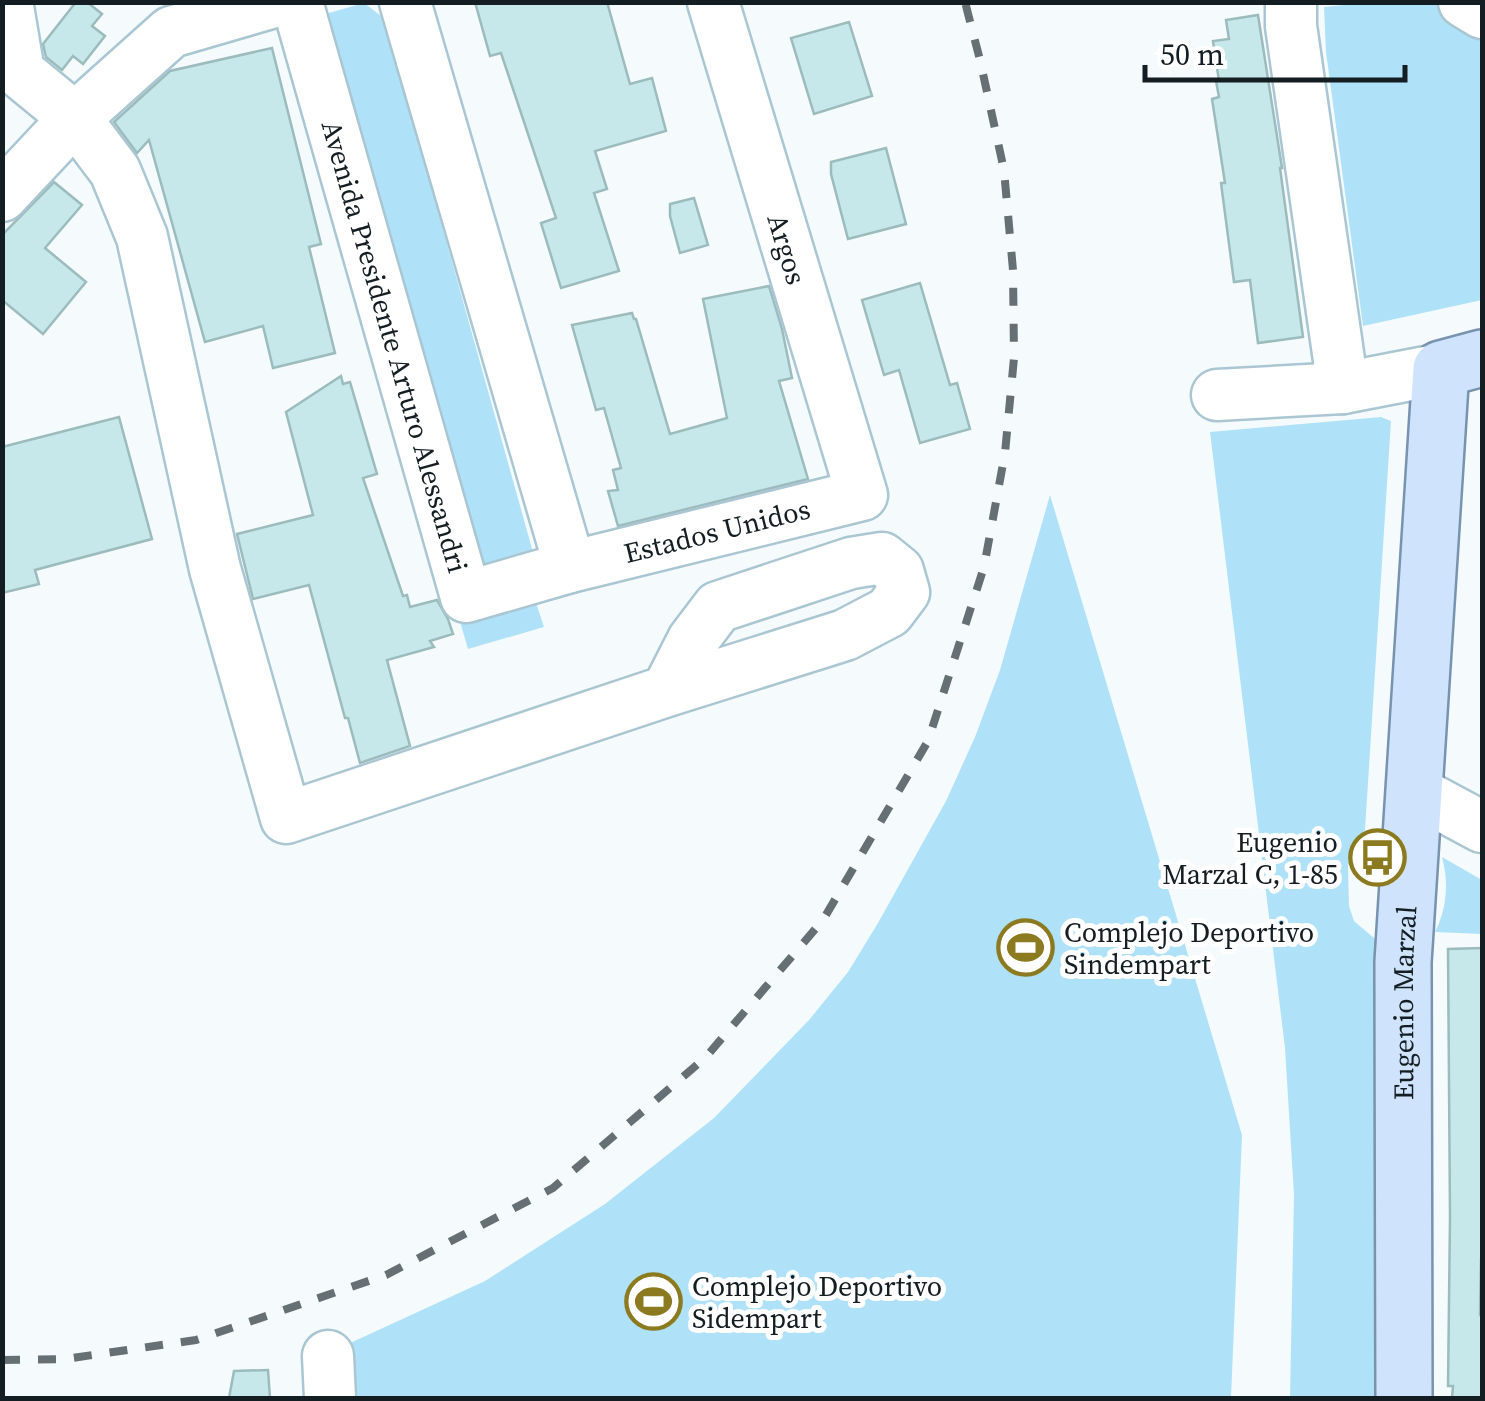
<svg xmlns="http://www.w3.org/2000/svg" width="1485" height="1401" font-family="'Source Serif 4',serif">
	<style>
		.green { fill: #afe2f8 }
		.building { fill: #c7e8ea; stroke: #9bbbbd; stroke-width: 2.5 }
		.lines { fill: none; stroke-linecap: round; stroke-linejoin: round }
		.minor-casing { stroke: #aac6d2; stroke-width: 55 }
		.major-casing { stroke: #7893ae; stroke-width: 60 }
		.minor { stroke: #fff; stroke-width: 50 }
		.major { stroke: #cfe4fc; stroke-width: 55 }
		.rail { stroke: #666f73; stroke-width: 8; stroke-dasharray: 18 18; stroke-linecap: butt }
		.labels { text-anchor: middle; stroke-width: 10; stroke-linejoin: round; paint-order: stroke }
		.street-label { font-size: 28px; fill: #131d22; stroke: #fff }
		.poi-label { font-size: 28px; fill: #131d22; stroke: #fff; text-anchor: start }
	</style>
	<rect width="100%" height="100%" fill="#f5fbfd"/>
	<!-- green -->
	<g class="green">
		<path d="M1373,2L1433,3L1482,34V300L1363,326L1326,52L1324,7Z"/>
		<path d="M364,3L384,18L536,563L484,577L322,15Z"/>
		<path d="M1381,417L1391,421L1365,830L1354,847L1348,866L1349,906L1354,921L1381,944L1383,1398H1290L1294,1195L1285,1048L1210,432Z"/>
		<path d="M1050,495L1242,1135L1231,1398H352L348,1344L485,1281L605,1204L714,1118L809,1020L848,972L878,923L946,801L975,737L1000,670Z"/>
		<path d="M534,597L544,627L468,649L458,615Z"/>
		<path d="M1442,857L1482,880V934L1435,932C1447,909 1449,882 1442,857Z"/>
	</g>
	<!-- building -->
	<g class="building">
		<path d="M76,2H87L102,14L92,26L105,36L83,64L73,56L62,70L46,57L43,44Z"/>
		<path d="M475,2H607L630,84L652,78L666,131L595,151L607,189L594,193L619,271L561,288L541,223L556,218L501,53L490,56Z"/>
		<path d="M1258,15L1282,168H1280L1303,337L1258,343L1250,280L1234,282L1221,183H1225L1212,99L1219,97L1216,81H1219L1213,41L1229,39L1226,20Z"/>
		<path d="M849,22L872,96L814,114L791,38Z"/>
		<path d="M272,48L321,244L309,247L335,353L273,368L263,326L205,342L149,140L137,153L114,122L170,71Z"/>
		<path d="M886,148L906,224L848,239L831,174V162Z"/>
		<path d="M54,182L82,205L45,248L86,282L43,334L2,300V235Z"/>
		<path d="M694,198L708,245L680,253L670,216V204Z"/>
		<path d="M920,283L950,385L957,383L970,429L920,443L899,370L884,375L862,300Z"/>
		<path d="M769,286L782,329L792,378L779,381L808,479L618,526L608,491L618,490L613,470L621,468L604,408L596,410L572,325L632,313L634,319H636L670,434L727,418L703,299Z"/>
		<path d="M341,376L343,384L350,382L377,474L363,478L403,596L407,595L410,607L437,600L448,619L453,634L430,641L434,647L387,660L410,746L360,763L348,718H345L309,585L253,599L237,534L313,515L286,412Z"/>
		<path d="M119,417L152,539L35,570L39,584L2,593V447Z"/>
		<path d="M1482,948V1259H1481L1480,1315H1482V1398H1452L1453,1386H1448L1450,1217L1448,949Z"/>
		<path d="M268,1370L270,1398H229L234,1371Z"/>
	</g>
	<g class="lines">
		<defs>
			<g id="minor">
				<path id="s1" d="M297,2L466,597L570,567L862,495L713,2"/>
				<path d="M405,2L570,567"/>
				<path d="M1291,2V26L1343,388"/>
				<path d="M1464,2L1482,13"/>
				<path d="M2,4L8,7L19,72L75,118L115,171L142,237L215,569L286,818L667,691L845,635L889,612L904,592L898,571L882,558L851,563L718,607L693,640L667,691"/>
				<path d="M2,196L75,118L171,32L274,2"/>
				<path d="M1217,395L1343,388L1441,369"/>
				<path d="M1413,790L1482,827"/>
				<path d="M328,1356L330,1398"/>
			</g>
			<g id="major">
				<path id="s2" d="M1404,1398L1403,962L1441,369L1482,358"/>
			</g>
		</defs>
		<!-- minor casing -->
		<use href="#minor" class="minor-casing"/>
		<!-- major casing -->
		<use href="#major" class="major-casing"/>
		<!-- minor -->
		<use href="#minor" class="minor"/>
		<!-- major -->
		<use href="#major" class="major"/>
		<!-- rail -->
		<path class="rail" d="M2,1360L65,1359L196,1340L386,1275L553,1188L705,1058L823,920L928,741L984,567L1005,453L1014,358L1013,270L1004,170L980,60L965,2"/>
	</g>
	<!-- icons -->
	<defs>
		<symbol id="bus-ring" viewBox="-11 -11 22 22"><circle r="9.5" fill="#fff" stroke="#8b7a1f" stroke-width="1.5"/><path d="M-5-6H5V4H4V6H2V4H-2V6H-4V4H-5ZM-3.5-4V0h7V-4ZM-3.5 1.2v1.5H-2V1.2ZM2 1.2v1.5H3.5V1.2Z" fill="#8b7a1f"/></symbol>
		<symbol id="stadium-ring" viewBox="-11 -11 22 22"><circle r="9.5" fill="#fff" stroke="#8b7a1f" stroke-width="1.5"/><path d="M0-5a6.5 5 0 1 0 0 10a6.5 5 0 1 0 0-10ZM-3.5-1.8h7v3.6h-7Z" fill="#8b7a1f"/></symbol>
	</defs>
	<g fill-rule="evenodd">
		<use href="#bus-ring" x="1346" y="826" width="63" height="63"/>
		<use href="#stadium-ring" x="994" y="916" width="63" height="63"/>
		<use href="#stadium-ring" x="622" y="1270" width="63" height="63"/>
	</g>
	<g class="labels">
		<!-- street labels -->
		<g class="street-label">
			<text transform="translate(787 249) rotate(73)" y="10">Argos</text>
			<text dy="10" stroke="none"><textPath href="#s1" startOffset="358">Avenida Presidente Arturo Alessandri</textPath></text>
			<text dy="10" stroke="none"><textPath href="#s1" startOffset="878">Estados Unidos</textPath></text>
			<text dy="10" stroke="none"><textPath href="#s2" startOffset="395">Eugenio Marzal</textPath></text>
		</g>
		<!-- poi labels -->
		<g class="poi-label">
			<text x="1338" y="852" text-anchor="end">Eugenio<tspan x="1338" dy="32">Marzal C, 1-85</tspan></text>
			<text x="1064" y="942">Complejo Deportivo<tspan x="1064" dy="32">Sindempart</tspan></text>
			<text x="692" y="1296">Complejo Deportivo<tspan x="692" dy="32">Sidempart</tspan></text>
		</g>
	</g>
	<!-- border -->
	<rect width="1485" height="1401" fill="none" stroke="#131d22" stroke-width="10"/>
	<!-- scale -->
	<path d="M1145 65v15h260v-15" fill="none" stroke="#131d22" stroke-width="5"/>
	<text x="1160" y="65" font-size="30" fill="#131d22" stroke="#ffffff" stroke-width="8" paint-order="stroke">50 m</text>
</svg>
